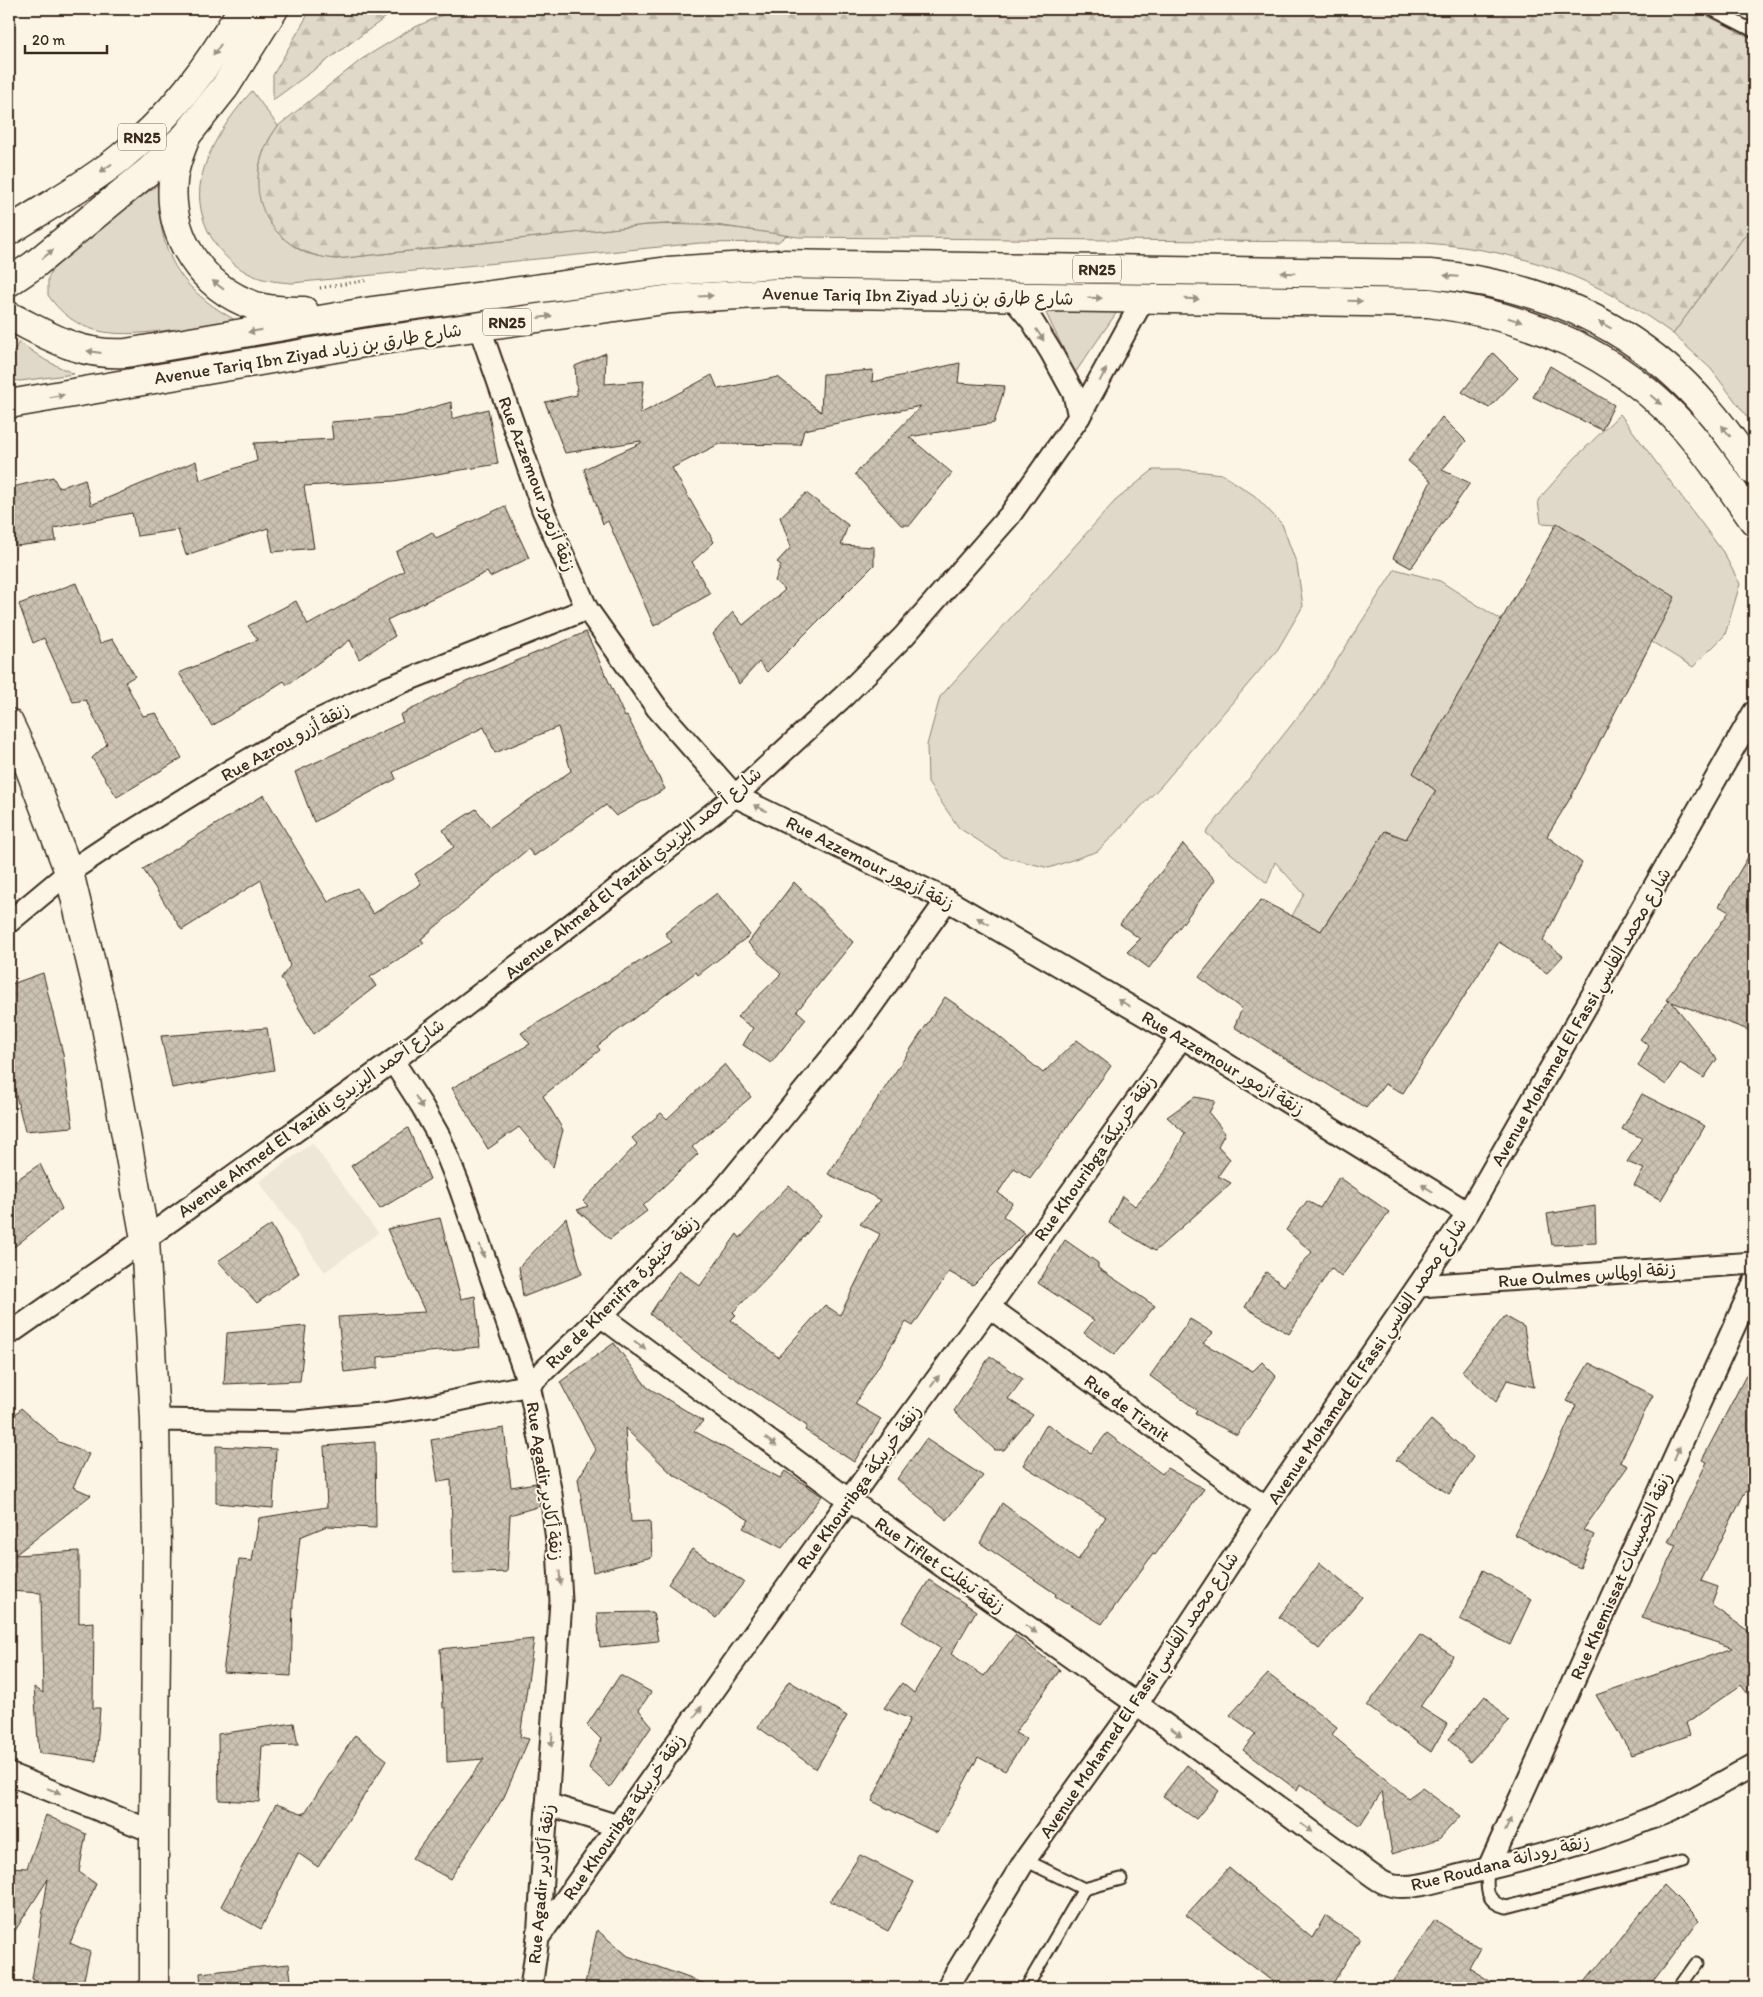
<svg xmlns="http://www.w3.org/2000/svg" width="1763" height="1997" font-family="Itim,'Playpen Sans Arabic',sans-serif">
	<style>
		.built { fill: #eee6d6 }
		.green { fill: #e0d8c8; stroke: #8e8173 }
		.forest { fill: url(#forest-firs); stroke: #8e8173 }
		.building { fill: url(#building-cross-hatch); stroke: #3b2a1e }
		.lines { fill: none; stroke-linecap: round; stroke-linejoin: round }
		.lane-casing { stroke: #3b2a1e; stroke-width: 15 }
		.street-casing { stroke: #3b2a1e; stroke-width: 25 }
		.secondary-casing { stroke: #3b2a1e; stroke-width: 31 }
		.primary-casing { stroke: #3b2a1e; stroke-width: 31 }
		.path { stroke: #3b2a1e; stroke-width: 3; stroke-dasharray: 1 4; stroke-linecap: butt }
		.lane { stroke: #fcf5e5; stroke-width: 11 }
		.street { stroke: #fcf5e5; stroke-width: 21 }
		.secondary { stroke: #fcf5e5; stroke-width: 28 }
		.primary { stroke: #fcf5e5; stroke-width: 28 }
		.oneway { fill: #9c9082 }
		.labels { text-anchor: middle; stroke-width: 4; stroke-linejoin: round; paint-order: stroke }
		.shield { fill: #fcf5e5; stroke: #75675a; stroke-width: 1 }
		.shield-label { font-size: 16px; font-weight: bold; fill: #3b2a1e }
		.street-label { font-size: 18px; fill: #3b2a1e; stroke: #fcf5e5 }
	</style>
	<defs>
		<pattern id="forest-firs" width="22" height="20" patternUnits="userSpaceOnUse" patternTransform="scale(1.25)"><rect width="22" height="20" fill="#e0d8c8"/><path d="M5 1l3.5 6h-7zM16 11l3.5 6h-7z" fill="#c1baab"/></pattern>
		<pattern id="building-cross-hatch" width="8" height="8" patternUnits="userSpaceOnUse" patternTransform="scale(1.25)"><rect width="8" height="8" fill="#ccc2b3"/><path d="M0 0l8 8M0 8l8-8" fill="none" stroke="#b0a79a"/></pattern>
	</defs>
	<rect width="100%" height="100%" fill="#fcf5e5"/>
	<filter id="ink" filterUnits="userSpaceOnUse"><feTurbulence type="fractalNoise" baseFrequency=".02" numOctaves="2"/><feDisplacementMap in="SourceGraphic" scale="10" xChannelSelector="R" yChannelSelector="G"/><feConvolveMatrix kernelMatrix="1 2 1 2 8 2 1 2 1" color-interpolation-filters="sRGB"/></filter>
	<g filter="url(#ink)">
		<!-- built -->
		<path class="built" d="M312,1143L378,1233L325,1272L259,1182Z"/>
		<!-- green -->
		<g class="green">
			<path d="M252,91L278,126C254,158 251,192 274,226C282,237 292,247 306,253C315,256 326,257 336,259L646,225C697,223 737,227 787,235L778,242L700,243L292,283C279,282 266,281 254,276C218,261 193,218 201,180C208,146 230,116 252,91Z"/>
			<path d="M159,184C156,252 179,290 239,322C216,325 193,328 169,330C121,336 79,340 48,295V278L52,270L106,222Z"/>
			<path d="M1754,223V426L1711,369L1673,334Z"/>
			<path d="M1044,309L1117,312L1075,373Z"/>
			<path d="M19,342L45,360L74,374L20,381L9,380V361Z"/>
			<path d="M1620,414L1723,552L1740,584L1725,635L1693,667L1652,642L1557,524L1541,523L1538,500L1575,458Z"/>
			<path d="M1153,470H1186L1222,474L1255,496L1282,524L1297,565L1303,606L1278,649L1161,786L1098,851L1049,868L1004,857L959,828L928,783L927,745L940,697L1115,501Z"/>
			<path d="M1395,569L1440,581L1501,620L1413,773L1436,791L1406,839L1385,831L1321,931L1292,916L1304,894L1275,862L1267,883L1206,833L1315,695Z"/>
		</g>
		<!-- forest -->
		<g class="forest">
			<path d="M311,9H397L273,100V75Z"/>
			<path d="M456,9H1694L1754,39V223L1673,334C1593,276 1525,251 1426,243L798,237L716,225L684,223L646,225L336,259C264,253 235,183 278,126L362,59L413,28Z"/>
		</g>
		<!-- building -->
		<g class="building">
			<path d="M606,353L605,384L644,381L640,414L712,375L718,389L778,377L821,412L823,374L873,370L872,382L960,363L958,383L1005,386L994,423L909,437L952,473L910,525H901L855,474L921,406L804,430L800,445L719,444L672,468L714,542L692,562L710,594L654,626L608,521L603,524L584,469L641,443V441L565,453L545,402L577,395L575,366Z"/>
			<path d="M1493,353L1518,378L1489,408L1462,392Z"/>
			<path d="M1550,366L1614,405L1602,430L1533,397Z"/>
			<path d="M451,402L452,419L488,409L498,464L394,481L304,486L314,548L273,552L268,528L186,555L178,530L137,536L132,513L54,528L56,541L16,546L13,527L9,526V488L53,477L59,488L85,479L91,505L196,461L200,480L257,461L254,443L333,439L331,422L403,416Z"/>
			<path d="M1442,417L1466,441L1442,470L1470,483L1411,568L1393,558L1431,481L1408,461Z"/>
			<path d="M806,493L848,525L841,545L874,547V565L767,672L759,662L739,684L713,634L733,612L743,625L785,590L775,581L781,565L777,562L791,547L780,517Z"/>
			<path d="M505,506L529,558L490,577L487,572L387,620L395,636L359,659L350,640L287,685L284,681L212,726L179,673L258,640L248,626L296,601L308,625L404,571L396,552L432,532L436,538Z"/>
			<path d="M1557,523L1675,597L1571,797L1547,836L1582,863L1543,941L1563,956L1547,973L1499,942L1403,1093L1385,1084L1366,1108L1234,1027L1242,1009L1199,977L1261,900L1321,931L1385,831L1406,839L1436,791L1413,773Z"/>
			<path d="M76,583L100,643L113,639L135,676L125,682L143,716L156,713L182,758L117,797L92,758L107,744L86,700L73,702L44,638L33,643L19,604Z"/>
			<path d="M586,632L625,717L627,716L665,789L616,816L606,805L534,856L528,849L421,939L424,943L370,977L376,986L314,1034L281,978L290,966L261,880L182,930L143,869L264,795L328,902L357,888L373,914L421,884L415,874L454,847L443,830L476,809L490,827L571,771L558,727L495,753L484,727L393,772L396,779L314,822L295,772L403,722L400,715L466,682Z"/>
			<path d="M1183,844L1215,880L1149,968L1127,952L1140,939L1120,924Z"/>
			<path d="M1754,847V1032L1672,1002L1717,1059L1704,1078L1680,1063L1666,1085L1638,1066L1649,1046L1640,1039L1669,1001L1666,1000L1729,912L1719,906Z"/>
			<path d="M794,882L853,942L797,1011L806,1019L771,1063L743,1045L753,1028L737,1017L781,974L748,943Z"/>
			<path d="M717,893L750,935L698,975L696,972L597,1046L600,1050L543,1096L563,1130L553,1167L519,1127L488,1149L452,1088L530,1044L521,1033L672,942L665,933Z"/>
			<path d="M43,973L63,1054L73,1127L25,1131L9,1067V985Z"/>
			<path d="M945,997L984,1024L1043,1073L1077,1040L1111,1066L1030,1178L1014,1168L998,1193L1012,1203L1003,1216L1025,1233L973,1285L949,1272L913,1326L906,1322L855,1404L881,1419L854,1462L805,1430L807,1426L701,1356L650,1314L679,1270L700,1286L737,1234L740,1238L789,1185L821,1216L788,1256L733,1312L736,1315L731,1320L778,1357L825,1305L840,1315L880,1234L860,1224L881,1200L828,1174Z"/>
			<path d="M267,1028L274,1070L172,1088L161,1036Z"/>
			<path d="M725,1064L751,1097L692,1147L698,1154L643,1206L647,1211L610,1239L577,1210L588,1206L583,1201L637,1144L632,1138L661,1113L667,1119Z"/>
			<path d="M1642,1094L1705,1126L1661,1200L1634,1185L1644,1169L1627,1162L1642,1138L1622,1129Z"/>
			<path d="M1195,1097L1215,1101L1209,1113L1225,1133L1218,1146L1230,1159L1218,1176L1231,1183L1155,1251L1109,1223L1122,1196L1135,1206L1165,1172L1185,1133L1167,1117Z"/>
			<path d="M408,1128L430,1179L380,1209L351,1166Z"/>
			<path d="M40,1164L62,1209L9,1251V1185Z"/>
			<path d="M1339,1177L1389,1212L1341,1277L1331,1268L1289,1334L1245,1307L1266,1272L1284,1286L1312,1252L1286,1230L1307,1201L1320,1208Z"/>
			<path d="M1595,1206L1596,1243L1552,1245L1547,1214Z"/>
			<path d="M440,1218L461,1299L475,1296L480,1347L378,1357V1368L344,1372L338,1317L425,1312L387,1229Z"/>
			<path d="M566,1218L582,1274L523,1297L519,1267Z"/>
			<path d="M271,1225L299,1273L257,1303L218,1261Z"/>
			<path d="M1065,1240L1098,1263V1268L1155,1306L1114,1355L1084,1333L1094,1320L1038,1283Z"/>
			<path d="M1505,1316L1524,1327L1534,1387L1507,1380L1496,1402L1462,1371Z"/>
			<path d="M1190,1319L1213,1333L1203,1343L1253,1371L1262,1362L1276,1376L1237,1435L1195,1414L1197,1410L1150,1376Z"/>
			<path d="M306,1326L300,1381L224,1384L227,1333Z"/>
			<path d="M614,1343L647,1387L703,1421L694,1431L780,1478L785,1471L822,1496L782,1548L743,1528L749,1520L671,1473L625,1428L631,1522L650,1521L652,1557L593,1572L578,1479L596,1450L560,1382Z"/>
			<path d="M990,1356L1023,1379L1008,1399L1033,1415L1004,1450H995L954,1411Z"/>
			<path d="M1754,1360V1483L1744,1494L1701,1581L1718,1587L1711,1605L1754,1635V1702L1741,1685L1686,1723L1690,1735L1632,1755L1596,1695L1733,1648L1642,1618L1676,1545L1668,1542L1707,1462L1702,1460Z"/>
			<path d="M1589,1363L1653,1395L1620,1462L1628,1466L1583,1530L1594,1535L1580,1568L1514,1534L1536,1494L1576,1405L1566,1401Z"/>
			<path d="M21,1408L59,1442L89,1454L73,1487L91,1495L15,1555L79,1551V1623L94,1622L93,1708H100L96,1761L39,1753L34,1687L43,1693L41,1593L9,1591V1422Z"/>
			<path d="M1431,1420L1473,1457L1449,1494L1396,1460Z"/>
			<path d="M1047,1424L1091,1453L1107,1433L1162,1474L1167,1468L1204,1489L1155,1555L1153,1554L1102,1624L1055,1596L1056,1594L980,1543L1002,1503L1078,1560L1106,1517L1023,1465Z"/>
			<path d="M504,1428L511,1487L536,1483L540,1506L510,1515L507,1572L453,1574L451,1480L438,1482L431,1440Z"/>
			<path d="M926,1439L983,1476L947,1520L897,1479Z"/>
			<path d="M375,1442L376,1528L327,1526L300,1537L293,1602L291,1676L223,1672L239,1560L252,1561L259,1518L327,1507L324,1446Z"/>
			<path d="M216,1446L276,1449L273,1508L216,1503Z"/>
			<path d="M692,1549L744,1582L716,1618L668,1584Z"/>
			<path d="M1320,1563L1362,1597L1319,1649L1279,1617Z"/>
			<path d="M1483,1570L1531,1599L1510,1645L1460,1619Z"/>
			<path d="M929,1580L976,1611L951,1654L984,1676L1015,1635L1060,1670L1015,1733L1026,1739L1005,1771L978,1757L937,1833L872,1801L910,1719L884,1708L902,1683L914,1693L941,1648L902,1622Z"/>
			<path d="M653,1612L658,1641L600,1647L597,1613Z"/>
			<path d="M1420,1635L1453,1656L1420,1707L1447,1724L1431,1752L1367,1706Z"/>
			<path d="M534,1639L520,1737L529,1739L504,1797L450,1879L412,1858L484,1759L447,1762L446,1708H443L440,1649Z"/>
			<path d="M1268,1674L1337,1727L1332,1735L1408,1798L1422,1788L1460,1816L1439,1839L1392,1854L1382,1791L1360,1825L1300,1784L1297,1790L1243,1750L1256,1734L1230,1715Z"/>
			<path d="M620,1675L651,1692L639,1710L652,1726L610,1787L589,1768L601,1739L587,1725Z"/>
			<path d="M789,1681L847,1716L816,1769L758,1727Z"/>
			<path d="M1485,1696L1509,1721L1470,1762L1449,1739Z"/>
			<path d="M294,1723L298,1745L262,1746L259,1802L219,1800L218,1734Z"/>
			<path d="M355,1735L387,1760L318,1867L298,1853L261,1929L221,1906L276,1804L304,1814Z"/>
			<path d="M1187,1765L1219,1791L1196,1819L1163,1796Z"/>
			<path d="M46,1815L86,1834L79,1872L96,1884L70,1943L90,1952L82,1988H55L32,1979L48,1879L9,1940V1867L27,1868Z"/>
			<path d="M860,1855L914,1882L888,1931L830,1901Z"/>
			<path d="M1229,1868L1312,1938L1325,1916L1360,1939L1330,1988H1281L1186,1915Z"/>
			<path d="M1664,1885L1699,1920L1648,1988H1580Z"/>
			<path d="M1435,1920L1480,1948L1469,1968L1501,1988H1388Z"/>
			<path d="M597,1930L628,1956L708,1985V1988H584Z"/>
			<path d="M289,1964L292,1988H201L200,1973Z"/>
		</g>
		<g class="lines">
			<defs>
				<g id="lane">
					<path d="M1711,9L1754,31"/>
					<path d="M1025,1860L1084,1889L1121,1879"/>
					<path d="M1488,1869C1486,1888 1485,1903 1507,1907L1683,1861"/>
					<path d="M1026,1988L1084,1889"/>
					<path d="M1679,1988L1696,1964"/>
				</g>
				<g id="street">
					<path d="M1011,296L1032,321L1051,352L1074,394L1079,417"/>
					<path d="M479,326L543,510L587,609L657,708L735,796L947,900L1182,1037L1468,1213"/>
					<path d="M9,922L69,872L108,846L233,769L314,722L387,688L587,609"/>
					<path d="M393,1061L422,1106L440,1138L460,1188L529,1385L551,1494L558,1548L561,1601L538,1938L531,1988"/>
					<path d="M1420,1286L1754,1263"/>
					<path d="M989,1307L1266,1508"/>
					<path d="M601,1316L849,1500L1137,1704L1355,1863C1367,1871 1380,1884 1394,1886C1417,1889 1443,1879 1465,1874C1526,1860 1588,1844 1646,1820C1684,1806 1719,1784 1754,1765"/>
					<path d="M9,1334L145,1239L393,1061L581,917L735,796L845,695L904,636L1010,515L1079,417L1144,298"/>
					<path d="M155,1420L297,1422L336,1418L382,1414L431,1406L529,1385L601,1316L724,1189L857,1026L947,900"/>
					<path d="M9,1774L154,1832"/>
					<path d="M547,1804L618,1826"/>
					<path d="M1488,1869L1754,1283"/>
					<path d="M538,1938L849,1500L989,1307L1182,1037"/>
					<path d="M947,1988L1025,1860L1137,1704L1266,1508L1468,1213L1754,712"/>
				</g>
				<path id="secondary" d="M9,723L26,759L69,872L105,1021L145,1239L155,1420L157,1549L154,1832V1988"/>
				<g id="primary">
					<path d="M186,137C180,152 174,166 173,181C168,237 202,288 255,306C272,312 287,310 304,311"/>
					<path d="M9,231C46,207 85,186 120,158C171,117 209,65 242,9"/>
					<path d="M9,282L34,265L150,170L186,136L225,87L274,9"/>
					<path d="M9,316C50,336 78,356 126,353L372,311L668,271L780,264L837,265L1430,274C1539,284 1634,323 1706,407C1724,427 1739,449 1754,471"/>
					<path d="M9,404L376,341L671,299L776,293L1429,303C1530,316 1616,352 1686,429C1711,458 1732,490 1754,521"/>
				</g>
			</defs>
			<!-- lane casing -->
			<use href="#lane" class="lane-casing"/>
			<!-- street casing -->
			<use href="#street" class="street-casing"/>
			<!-- secondary casing -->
			<use href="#secondary" class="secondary-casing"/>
			<!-- primary casing -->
			<use href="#primary" class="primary-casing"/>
			<!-- path -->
			<path class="path" d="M320,288L369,280"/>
			<!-- lane -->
			<use href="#lane" class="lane"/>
			<!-- street -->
			<use href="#street" class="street"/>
			<!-- secondary -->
			<use href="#secondary" class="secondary"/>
			<!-- primary -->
			<use href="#primary" class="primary"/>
		</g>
		<!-- one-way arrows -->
		<defs><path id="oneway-solid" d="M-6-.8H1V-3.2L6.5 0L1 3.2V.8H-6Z" transform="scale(1.25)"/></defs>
		<g class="oneway">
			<use href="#oneway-solid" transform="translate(217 50) rotate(124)"/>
			<use href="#oneway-solid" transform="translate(106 168) rotate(144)"/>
			<use href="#oneway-solid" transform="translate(48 254) rotate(-40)"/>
			<use href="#oneway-solid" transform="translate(1288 273) rotate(-179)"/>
			<use href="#oneway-solid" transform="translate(1451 276) rotate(-175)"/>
			<use href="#oneway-solid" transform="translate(218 285) rotate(-142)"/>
			<use href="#oneway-solid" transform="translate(706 296) rotate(-4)"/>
			<use href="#oneway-solid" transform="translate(1095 298) rotate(1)"/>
			<use href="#oneway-solid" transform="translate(1192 299) rotate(1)"/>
			<use href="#oneway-solid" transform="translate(1355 301) rotate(1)"/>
			<use href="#oneway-solid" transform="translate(545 317) rotate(-8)"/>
			<use href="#oneway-solid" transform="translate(1515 320) rotate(18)"/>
			<use href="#oneway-solid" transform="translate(1605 325) rotate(-151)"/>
			<use href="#oneway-solid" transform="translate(255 331) rotate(170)"/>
			<use href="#oneway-solid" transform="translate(1040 335) rotate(57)"/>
			<use href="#oneway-solid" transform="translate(94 352) rotate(-172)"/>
			<use href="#oneway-solid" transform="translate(1103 375) rotate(-62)"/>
			<use href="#oneway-solid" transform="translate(57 396) rotate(-10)"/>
			<use href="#oneway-solid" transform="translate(1656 400) rotate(41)"/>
			<use href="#oneway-solid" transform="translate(1726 431) rotate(-128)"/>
			<use href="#oneway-solid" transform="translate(760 808) rotate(-154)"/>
			<use href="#oneway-solid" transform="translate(983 921) rotate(-150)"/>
			<use href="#oneway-solid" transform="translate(1124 1003) rotate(-150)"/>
			<use href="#oneway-solid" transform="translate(419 1102) rotate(59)"/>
			<use href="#oneway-solid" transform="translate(1427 1188) rotate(-148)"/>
			<use href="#oneway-solid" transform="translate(482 1251) rotate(71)"/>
			<use href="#oneway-solid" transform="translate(640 1345) rotate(36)"/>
			<use href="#oneway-solid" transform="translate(935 1381) rotate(-54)"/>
			<use href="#oneway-solid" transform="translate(771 1442) rotate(36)"/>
			<use href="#oneway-solid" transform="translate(1677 1453) rotate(-66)"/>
			<use href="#oneway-solid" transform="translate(560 1578) rotate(86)"/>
			<use href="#oneway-solid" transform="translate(1031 1629) rotate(35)"/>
			<use href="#oneway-solid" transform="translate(698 1712) rotate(-55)"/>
			<use href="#oneway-solid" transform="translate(1176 1732) rotate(36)"/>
			<use href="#oneway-solid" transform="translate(552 1740) rotate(94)"/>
			<use href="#oneway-solid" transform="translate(54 1791) rotate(22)"/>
			<use href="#oneway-solid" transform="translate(1508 1825) rotate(-66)"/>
			<use href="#oneway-solid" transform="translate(1307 1828) rotate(36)"/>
		</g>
	</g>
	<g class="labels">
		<!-- shield labels -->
		<g class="shield">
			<rect x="118" y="123.5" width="48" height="27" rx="4"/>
			<rect x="1073" y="255.5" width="48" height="27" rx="4"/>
			<rect x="483" y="308.5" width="48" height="27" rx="4"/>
		</g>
		<g class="shield-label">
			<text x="142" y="143">RN25</text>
			<text x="1097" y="275">RN25</text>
			<text x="507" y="328">RN25</text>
		</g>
		<!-- street labels -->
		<g class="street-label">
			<text transform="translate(918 296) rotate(1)" y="6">Avenue Tariq Ibn Ziyad شارع طارق بن زياد</text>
			<text transform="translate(308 354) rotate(-9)" y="6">Avenue Tariq Ibn Ziyad شارع طارق بن زياد</text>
			<text transform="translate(537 484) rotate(69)" y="6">Rue Azzemour زنقة أزمور</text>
			<text transform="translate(285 742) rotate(-29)" y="6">Rue Azrou زنقة أزرو</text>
			<text transform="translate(870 863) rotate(27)" y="6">Rue Azzemour زنقة أزمور</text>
			<text transform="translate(633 873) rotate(-39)" y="6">Avenue Ahmed El Yazidi شارع أحمد اليزيدي</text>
			<text transform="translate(1581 1017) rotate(-60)" y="6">Avenue Mohamed El Fassi شارع محمد الفاسي</text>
			<text transform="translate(1223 1063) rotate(31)" y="6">Rue Azzemour زنقة أزمور</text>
			<text transform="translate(311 1118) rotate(-36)" y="6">Avenue Ahmed El Yazidi شارع أحمد اليزيدي</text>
			<text transform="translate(1095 1158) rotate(-55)" y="6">Rue Khouribga زنقة خريبكة</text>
			<text transform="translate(1587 1275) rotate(-4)" y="6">Rue Oulmes زنقة اولماس</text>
			<text transform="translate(622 1292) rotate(-45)" y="6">Rue de Khenifra زنقة خنيفرة</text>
			<text transform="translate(1367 1361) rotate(-56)" y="6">Avenue Mohamed El Fassi شارع محمد الفاسي</text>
			<text transform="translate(1127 1408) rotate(36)" y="6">Rue de Tiznit</text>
			<text transform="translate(545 1481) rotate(81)" y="6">Rue Agadir زنقة أكادير</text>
			<text transform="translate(859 1487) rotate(-54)" y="6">Rue Khouribga زنقة خريبكة</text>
			<text transform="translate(940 1565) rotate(35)" y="6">Rue Tiflet زنقة تيفلت</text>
			<text transform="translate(1621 1576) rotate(-66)" y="6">Rue Khemissat زنقة الخميسات</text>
			<text transform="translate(1139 1695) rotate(-56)" y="6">Avenue Mohamed El Fassi شارع محمد الفاسي</text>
			<text transform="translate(624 1817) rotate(-55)" y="6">Rue Khouribga زنقة خريبكة</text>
			<text transform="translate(1500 1863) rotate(-14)" y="6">Rue Roudana زنقة رودانة</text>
			<text transform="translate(541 1884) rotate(-85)" y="6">Rue Agadir زنقة أكادير</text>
		</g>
	</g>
	<!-- margin -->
	<rect width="1763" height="1997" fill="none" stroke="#fcf5e5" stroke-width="30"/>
	<rect x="15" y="15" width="1733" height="1967" fill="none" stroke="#3b2a1e" stroke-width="2" filter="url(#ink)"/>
	<!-- scale -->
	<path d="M25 45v8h82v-8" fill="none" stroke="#3b2a1e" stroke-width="2.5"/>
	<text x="32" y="45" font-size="15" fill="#3b2a1e" stroke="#fcf5e5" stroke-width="4" paint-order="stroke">20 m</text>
</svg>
